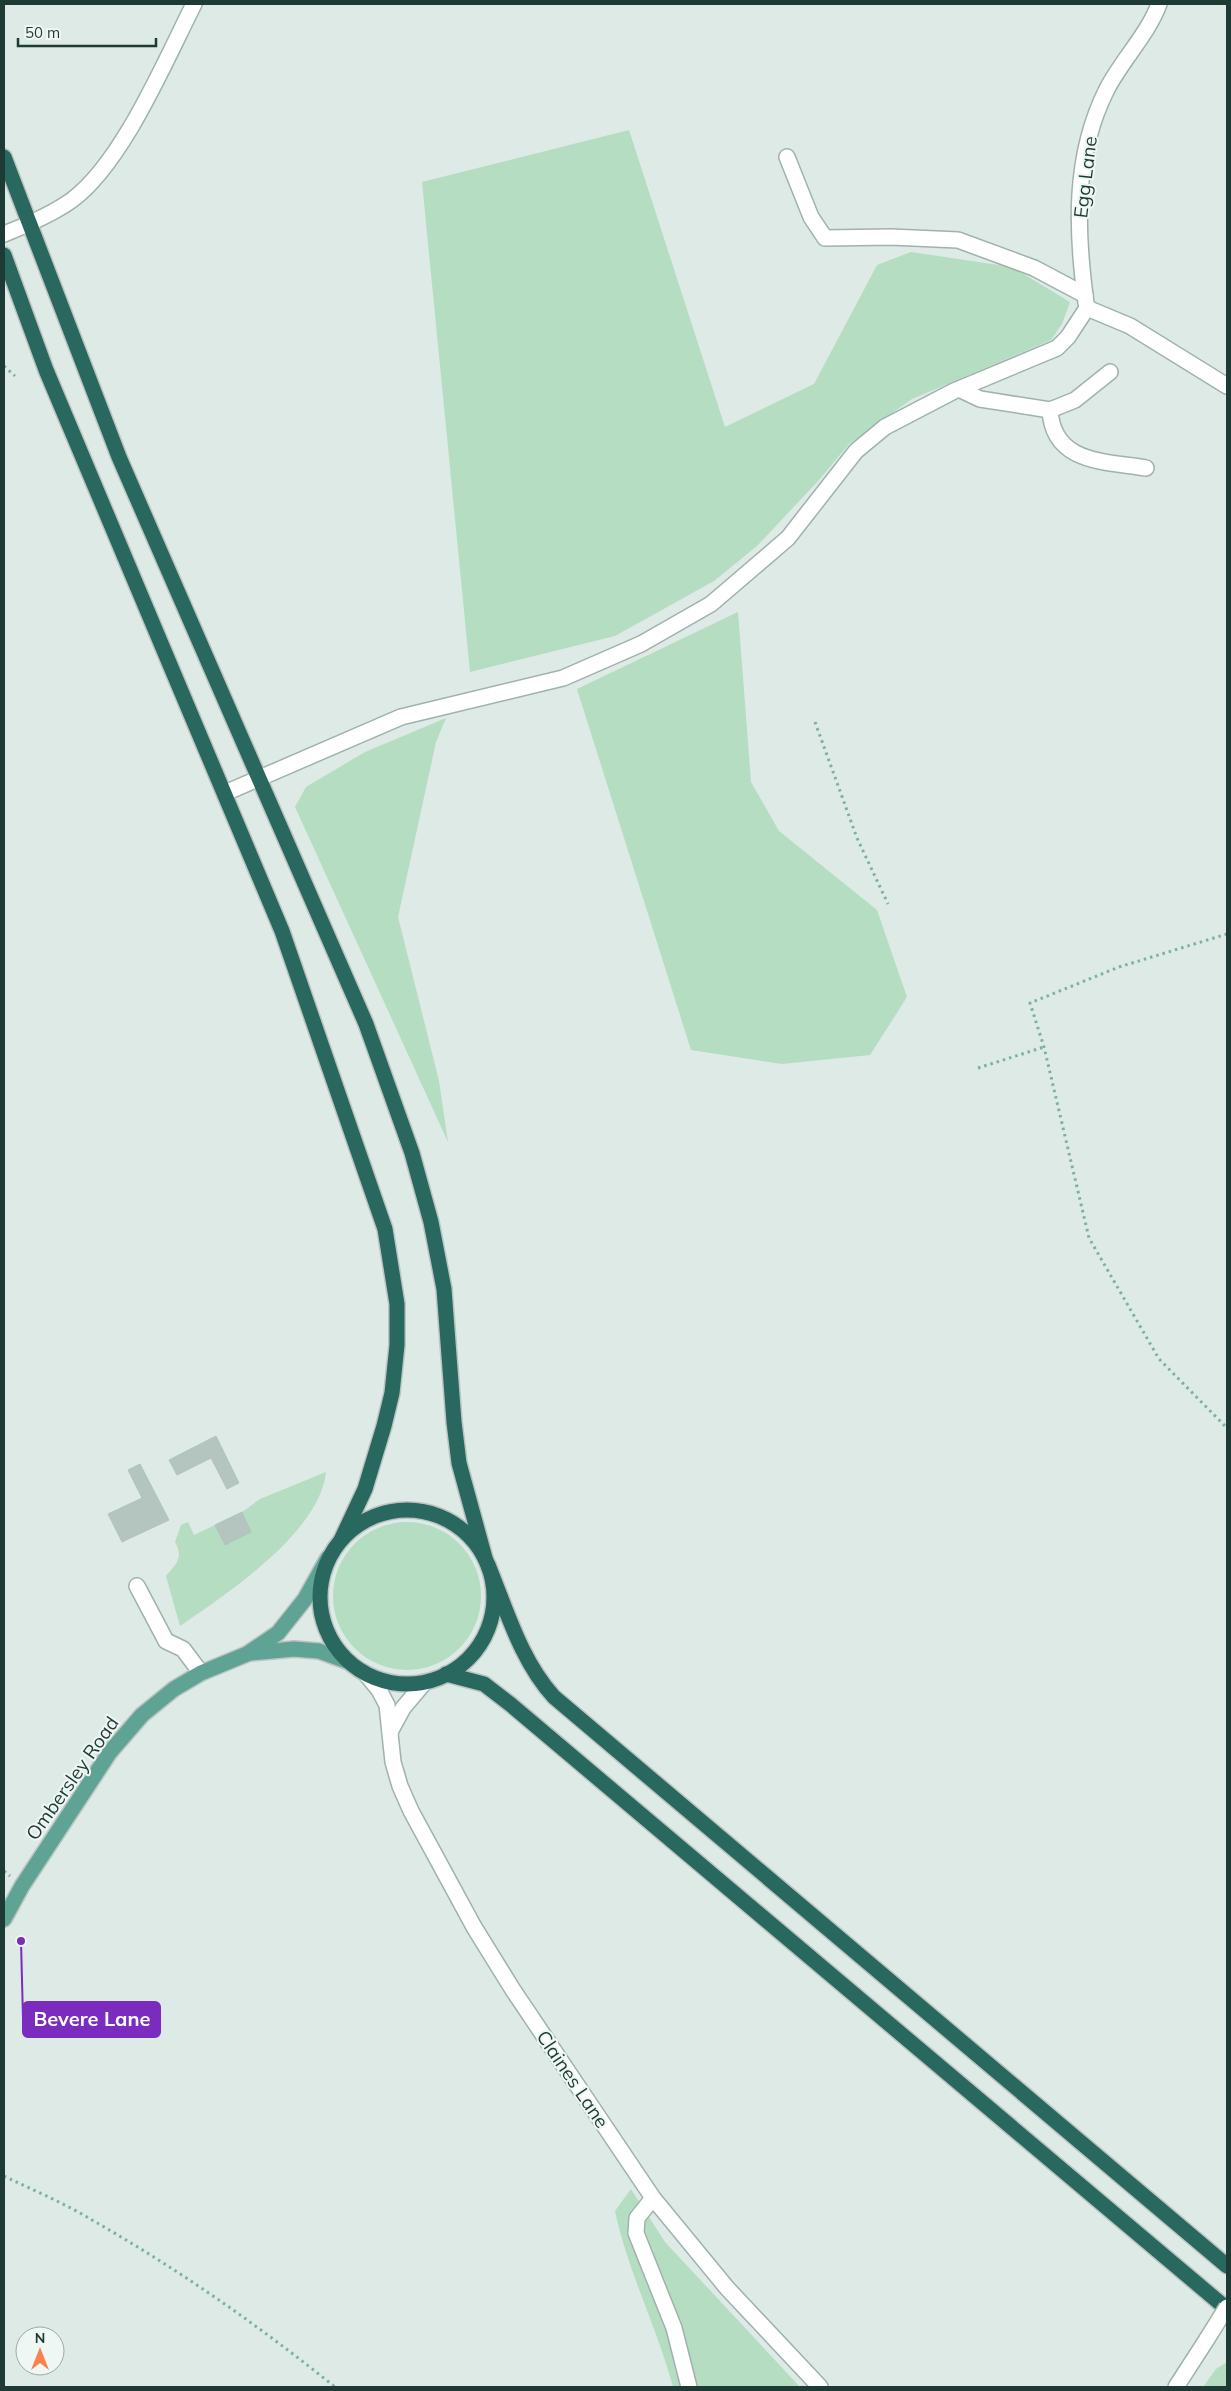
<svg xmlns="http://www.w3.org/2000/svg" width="1231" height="2391" font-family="Mulish,sans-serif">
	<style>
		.green { fill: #b5ddc2 }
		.building { fill: #b3c5be; stroke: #b0c4bd }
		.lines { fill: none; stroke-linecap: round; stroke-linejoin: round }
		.minor-casing { stroke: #a0b2ad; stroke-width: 18 }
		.major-casing { stroke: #bcc4c2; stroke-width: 18 }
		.highway-casing { stroke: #bcc4c2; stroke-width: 18 }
		.path { stroke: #7cb0a3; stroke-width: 3; stroke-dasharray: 2.5 4; stroke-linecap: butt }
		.minor { stroke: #fff; stroke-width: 15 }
		.major { stroke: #5fa395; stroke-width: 15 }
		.highway { stroke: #29685f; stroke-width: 15 }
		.minor-bridge-casing { stroke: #a0b2ad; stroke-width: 18; stroke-linecap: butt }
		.minor-bridge { stroke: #fff; stroke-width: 15 }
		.labels { text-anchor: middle; stroke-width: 4; stroke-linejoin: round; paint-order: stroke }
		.street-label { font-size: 19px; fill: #1e3a35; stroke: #eef7f3 }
		.leader { fill: none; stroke: #7b2cbf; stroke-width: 2 }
		.callout-dot { fill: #7b2cbf; stroke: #eef7f3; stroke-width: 2 }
		.callout { fill: #7b2cbf; stroke: #7b2cbf; stroke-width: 2 }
		.callout-label { font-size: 20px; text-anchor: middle; font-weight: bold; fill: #fff }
	</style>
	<rect width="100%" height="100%" fill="#ddeae5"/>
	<!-- green -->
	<g class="green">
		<path d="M629,130L725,427L814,384L877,265L911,252L1012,267L1070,302L1062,324L1051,340L912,399L849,444L819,480L757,546L714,581L615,636L470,672L422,182Z"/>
		<path d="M738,612L751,782L779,831L877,910L907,997L870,1055L782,1064L691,1050L577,689Z"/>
		<path d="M446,718L436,742L398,917L439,1081L448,1142L295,807L306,787L365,752Z"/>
		<path d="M326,1472C320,1532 227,1594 180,1626L166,1576C176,1564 184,1558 175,1542L181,1525L188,1522L194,1535L215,1525L225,1544L251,1532L242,1512L260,1499Z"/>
		<circle cx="407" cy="1596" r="74"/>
		<path d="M631,2189L665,2242L800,2387H673C657,2327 628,2272 615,2211Z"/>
		<path d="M1227,2362V2387H1203L1216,2369Z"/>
	</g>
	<!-- building -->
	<g class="building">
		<path d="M216,1436L239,1483L227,1489L211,1458L177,1475L169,1460Z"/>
		<path d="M140,1464L169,1520L122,1542L108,1514L142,1498L128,1470Z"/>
		<path d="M242,1512L251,1532L225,1545L215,1525Z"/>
	</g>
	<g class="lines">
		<defs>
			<g id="minor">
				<path d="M787,157L811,217L825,238L891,237L958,240L1034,268L1085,295"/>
				<path d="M4,234C27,225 51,215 72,200C123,162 165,61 194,4"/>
				<path d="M1086,303C1076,230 1073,156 1107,89C1122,60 1148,34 1159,4"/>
				<path d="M1087,308L1130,326L1227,386"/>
				<path d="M959,389L980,399L1050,410L1075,400L1110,372"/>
				<path d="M1050,410C1053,464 1105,461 1146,468"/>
				<path d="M225,793L401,717L563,678L641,644L711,604L788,538L856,451L885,427L954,391L1057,348L1068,337L1087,308"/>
				<path d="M137,1586L166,1641L183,1649L201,1673"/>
				<path d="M366,1674L379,1690L387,1705L393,1762L400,1786L411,1811L474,1927L513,1990L653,2198L727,2288L820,2387"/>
				<path d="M390,1732L403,1708L425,1682"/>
				<path d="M653,2198L637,2218L636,2233L674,2328L689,2387"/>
				<path d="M1176,2387L1207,2339"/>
			</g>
			<g id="major">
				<path d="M251,1653L294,1649L319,1651L349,1662"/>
				<path d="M4,1919L22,1886L110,1752L142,1715L174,1689L201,1673L247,1654L278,1633L305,1599L328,1558"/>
			</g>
			<g id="highway">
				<path d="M4,157L119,457L366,1024L412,1153L431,1222L444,1289L454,1422L459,1463L485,1558"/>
				<path d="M4,255L46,370L282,931L385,1229L397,1304V1345L392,1393L384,1426L365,1489L342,1538"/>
				<circle cx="407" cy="1597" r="87"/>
				<path d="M488,1565C507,1611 521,1661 554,1697L1227,2266"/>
				<path d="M446,1674L484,1684L510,1704L1227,2309"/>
			</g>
		</defs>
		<!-- minor casing -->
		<use href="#minor" class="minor-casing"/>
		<!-- major casing -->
		<use href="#major" class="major-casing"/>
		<!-- highway casing -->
		<use href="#highway" class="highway-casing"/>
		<!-- path -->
		<g class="path">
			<path d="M4,366L15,376"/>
			<path d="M815,722L857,838L888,904"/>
			<path d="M1227,934L1119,967L1030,1003L1044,1047L1089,1238L1159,1359L1227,1428"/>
			<path d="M978,1068L1044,1047"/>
			<path d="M4,1871L10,1876"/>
			<path d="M4,2176C33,2190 64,2203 92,2220C178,2269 258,2325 335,2387"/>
		</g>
		<!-- minor -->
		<use href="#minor" class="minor"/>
		<!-- major -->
		<use href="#major" class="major"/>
		<!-- highway -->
		<use href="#highway" class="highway"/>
		<defs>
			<path id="minor-bridge" d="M1207,2339L1227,2307"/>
		</defs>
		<!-- minor-bridge casing -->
		<use href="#minor-bridge" class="minor-bridge-casing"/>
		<!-- minor-bridge -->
		<use href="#minor-bridge" class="minor-bridge"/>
	</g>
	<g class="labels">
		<!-- street labels -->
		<g class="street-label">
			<text transform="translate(1085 177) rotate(-83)" y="7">Egg Lane</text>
			<text transform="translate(72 1778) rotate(-55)" y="7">Ombersley Road</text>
			<text transform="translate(573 2079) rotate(56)" y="7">Claines Lane</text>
		</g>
	</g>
	<!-- callouts -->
	<path class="leader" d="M21 1941L23 2019"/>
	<circle class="callout-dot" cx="21" cy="1941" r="5"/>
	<rect class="callout" x="23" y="2002" width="137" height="35" rx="5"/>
	<g class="callout-label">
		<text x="92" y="2026">Bevere Lane</text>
	</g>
	<!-- border -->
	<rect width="1231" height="2391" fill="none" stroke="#1e3a35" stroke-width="10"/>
	<!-- north arrow -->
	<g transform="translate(40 2351)"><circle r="24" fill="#eef7f3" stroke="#9baba7"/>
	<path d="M0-4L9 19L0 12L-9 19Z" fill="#fa824c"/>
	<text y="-8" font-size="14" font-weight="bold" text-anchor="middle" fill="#1e3a35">N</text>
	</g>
	<!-- scale -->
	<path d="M18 38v8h138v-8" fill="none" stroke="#1e3a35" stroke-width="2.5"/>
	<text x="25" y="38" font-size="15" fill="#1e3a35" stroke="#eef7f3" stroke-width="4" paint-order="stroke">50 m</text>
</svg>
